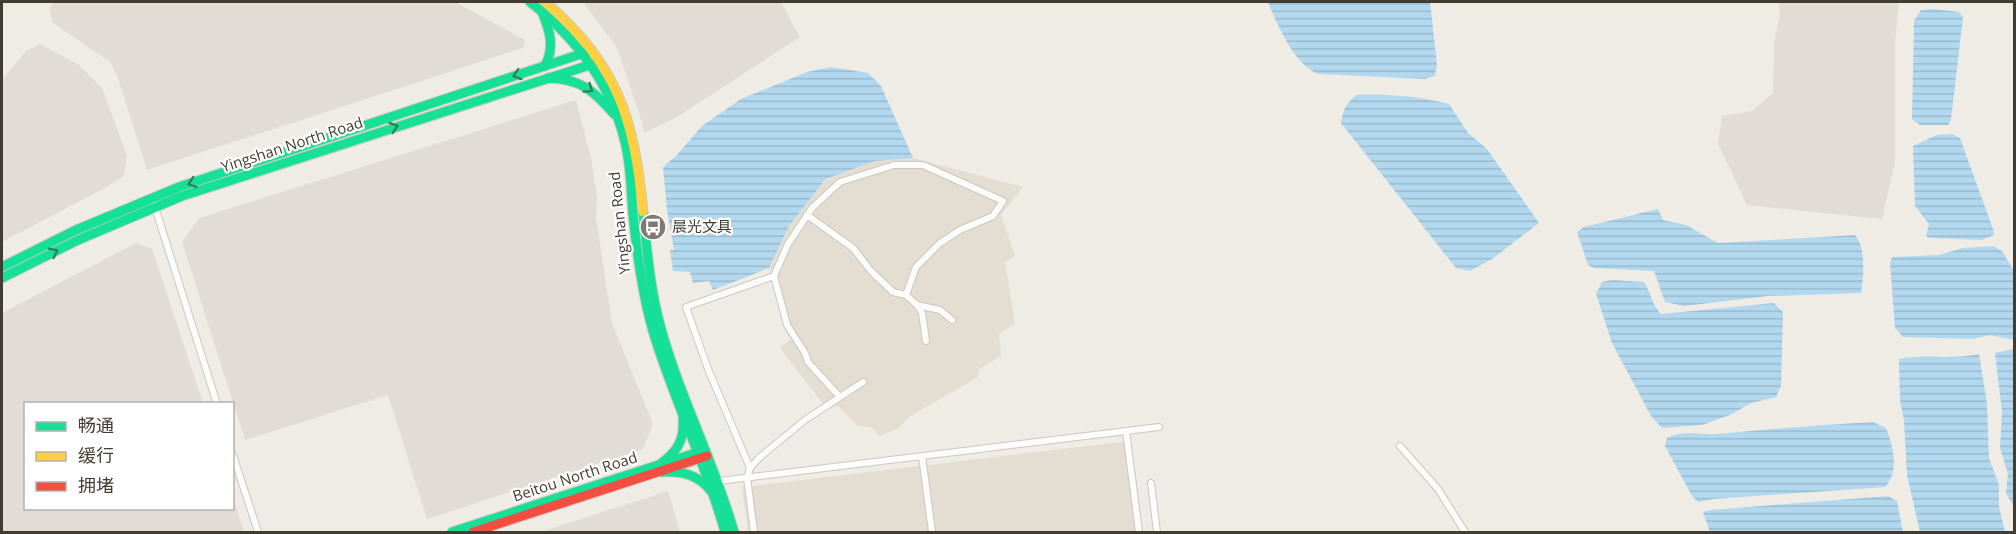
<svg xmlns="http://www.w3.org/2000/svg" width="2016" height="534" font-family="'Open Sans','Noto Sans SC',sans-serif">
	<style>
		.residential { fill: #e3ddd2 }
		.industrial { fill: #e1ddd6 }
		.water { fill: url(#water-rules) }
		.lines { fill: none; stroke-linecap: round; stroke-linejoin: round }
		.street-casing { stroke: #cac8c1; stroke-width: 8 }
		.fast-casing { stroke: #cfcabd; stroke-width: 11 }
		.slow-casing { stroke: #cfcabd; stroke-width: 11 }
		.jam-casing { stroke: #cfcabd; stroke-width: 11 }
		.street { stroke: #fcfcfb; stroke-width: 6 }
		.fast { stroke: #16e098; stroke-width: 9 }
		.slow { stroke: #ffcf43; stroke-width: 9 }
		.jam { stroke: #f24e42; stroke-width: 9 }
		.oneway { stroke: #317e5b }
		.labels { text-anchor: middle; stroke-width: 4.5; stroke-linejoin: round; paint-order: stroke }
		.street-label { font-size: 15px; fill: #433c32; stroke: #fff }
		.poi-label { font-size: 15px; fill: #433c32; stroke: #fff; text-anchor: start }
	</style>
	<defs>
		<pattern id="water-rules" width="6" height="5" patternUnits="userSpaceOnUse" patternTransform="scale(1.5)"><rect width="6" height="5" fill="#b2d8ef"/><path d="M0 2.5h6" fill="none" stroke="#9abacd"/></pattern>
	</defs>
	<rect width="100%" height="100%" fill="#eeece5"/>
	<!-- residential -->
	<g class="residential">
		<path d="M913,158L1023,187L1001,215L1015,256L1005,262L1015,324L999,334L1001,356L979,369L978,377L909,417L899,428L880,436L871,427L858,426L838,406L827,409L780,348L791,339L784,328L769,268L789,226L827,179L875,161Z"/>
		<path d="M1131,441L1143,532H748L742,487Z"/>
	</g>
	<!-- industrial -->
	<g class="industrial">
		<path d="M54,2H455L525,40L523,48L147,170L118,78L110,62L52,22L50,8Z"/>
		<path d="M583,2H781L800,37L677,117L644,133L640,115L617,48Z"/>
		<path d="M1779,2H1899L1895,43V162L1882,219L1747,205L1722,152L1718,144L1722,116L1752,111L1773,93L1774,44L1780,14Z"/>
		<path d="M40,44L79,65L102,88L127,156L124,176L105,188L2,242V80L26,51Z"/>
		<path d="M576,100L591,158L597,197L596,218L612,323L653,424L643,449L427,519L388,395L245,440L182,242L199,218Z"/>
		<path d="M136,243L152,249L203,403L26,404V508H232L233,496L244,532H2V313Z"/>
		<path d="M668,491L680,532H541Z"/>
	</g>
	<!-- water -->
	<g class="water">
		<path d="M1268,2H1430L1437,64L1435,76L1425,79L1318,74C1294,65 1277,24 1268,2Z"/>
		<path d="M1934,9L1959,12L1963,17L1951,120L1948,125H1920L1912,119L1914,21L1921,10Z"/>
		<path d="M831,67L868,73L881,86L913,158L875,161L826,179L789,226L769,268L713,290L709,281L693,283L690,272L673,271L670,250H674L667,210L663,167L676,156L702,126L741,99L807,72Z"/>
		<path d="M1356,95C1388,94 1419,96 1449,104L1468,133L1487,149L1539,223L1492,259L1470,271L1456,268L1341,123C1343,110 1346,104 1356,95Z"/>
		<path d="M1952,134L1960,138L1993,229L1994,235L1981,240L1930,238L1926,236L1929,224L1915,206L1913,146L1937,135Z"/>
		<path d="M1658,209L1663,220L1686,225L1718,243L1855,235C1866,248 1864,276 1861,293L1768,296L1684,306L1665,302L1654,271L1594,268L1588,265L1577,232L1584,227Z"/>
		<path d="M1993,246L2002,251L2014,271V340L1990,335L1972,339L1903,337L1895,328L1890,263L1892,257L1939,255L1963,248Z"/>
		<path d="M1612,280L1644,282C1651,293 1652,305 1661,314L1774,303L1783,312L1781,386L1776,397L1751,403L1730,415L1702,425L1662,428L1651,416L1612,343L1596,294L1602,282Z"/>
		<path d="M2014,349V532V507L2006,493L2008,474L2000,448L2002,412L1995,353Z"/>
		<path d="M1979,354L1987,403L1989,458L1999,485V506L2005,532H1920L1907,475L1904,420L1900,401L1899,359C1924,354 1952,360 1979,354Z"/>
		<path d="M1873,422L1886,428C1893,445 1900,472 1885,487L1714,499L1698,502L1692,496L1665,446L1667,438C1683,430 1699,435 1717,434C1769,429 1820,425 1873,422Z"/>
		<path d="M1888,496L1897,501L1903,532H1710L1703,512L1711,510Z"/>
	</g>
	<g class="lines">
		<defs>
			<g id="street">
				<path d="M154,204L217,404"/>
				<path d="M807,215L853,248L871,271L893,292L906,295"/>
				<path d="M917,305L922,313L926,341"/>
				<path d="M839,396L808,362L805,353L787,325L774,276L788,244L812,208L840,182L894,165H923L1003,201L993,216L960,230L940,243L916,267L906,295L917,305L940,310L952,320"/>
				<path d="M1126,431L1139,532"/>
				<path d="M1400,446L1438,489L1465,532"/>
				<path d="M232,452L258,532"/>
				<path d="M922,456L932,532"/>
				<path d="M750,468L708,369L686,307L774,276"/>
				<path d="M719,481L1159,427"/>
				<path d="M1151,483L1157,532"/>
				<path d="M754,532L747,478L750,468L760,457L805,420L863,382"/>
			</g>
			<g id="fast">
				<path d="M530,2C576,38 611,84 625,142C631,165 631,190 633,214C637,254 642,293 653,331C673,399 706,463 725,532"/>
				<path d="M542,12C550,31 555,47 545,66"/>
				<path d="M548,78C581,79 593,90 614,114"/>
				<path d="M643,212C647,250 650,288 660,325C679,396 714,461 734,532"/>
				<path d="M2,267L76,230L179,187L590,51"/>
				<path d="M2,278L78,240L182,196L596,63"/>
				<path d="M659,465C676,453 685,441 683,419"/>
				<path d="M661,472C681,471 698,474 711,491"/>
				<path d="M452,532L705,450"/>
			</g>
			<path id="slow" d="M545,2C618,64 634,119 643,212"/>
			<path id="jam" d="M473,532L707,456"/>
		</defs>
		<!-- street casing -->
		<use href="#street" class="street-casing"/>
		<!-- fast casing -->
		<use href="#fast" class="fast-casing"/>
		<!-- slow casing -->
		<use href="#slow" class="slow-casing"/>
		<!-- jam casing -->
		<use href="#jam" class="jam-casing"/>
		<!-- street -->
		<use href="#street" class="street"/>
		<!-- fast -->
		<use href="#fast" class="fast"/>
		<!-- slow -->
		<use href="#slow" class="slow"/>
		<!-- jam -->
		<use href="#jam" class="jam"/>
	</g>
	<!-- one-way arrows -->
	<defs><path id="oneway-chevron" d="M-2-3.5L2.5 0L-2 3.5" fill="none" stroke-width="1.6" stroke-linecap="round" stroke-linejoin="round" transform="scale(1.5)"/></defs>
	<g class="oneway">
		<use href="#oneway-chevron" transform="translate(517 75) rotate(162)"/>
		<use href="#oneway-chevron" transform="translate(589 89) rotate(35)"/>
		<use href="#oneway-chevron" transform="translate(394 127) rotate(-18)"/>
		<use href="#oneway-chevron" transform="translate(192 183) rotate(162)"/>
		<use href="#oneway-chevron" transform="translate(54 252) rotate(-26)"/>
	</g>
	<!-- icons -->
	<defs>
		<symbol id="bus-disc" viewBox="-11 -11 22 22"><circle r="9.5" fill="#7f7a71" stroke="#fff"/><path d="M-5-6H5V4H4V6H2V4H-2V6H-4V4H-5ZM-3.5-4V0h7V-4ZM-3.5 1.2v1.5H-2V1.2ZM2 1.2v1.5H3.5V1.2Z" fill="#fff"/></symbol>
	</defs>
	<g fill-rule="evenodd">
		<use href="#bus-disc" x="638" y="212" width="30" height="30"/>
	</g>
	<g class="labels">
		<!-- street labels -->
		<g class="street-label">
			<text transform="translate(292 145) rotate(-18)" y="5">Yingshan North Road</text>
			<text transform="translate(620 223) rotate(-96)" y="5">Yingshan Road</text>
			<text transform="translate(575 477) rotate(-18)" y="5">Beitou North Road</text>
		</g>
		<!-- poi labels -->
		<g class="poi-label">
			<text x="672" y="232">晨光文具</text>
		</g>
	</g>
	<!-- border -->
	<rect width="2016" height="534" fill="none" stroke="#433c32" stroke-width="6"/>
	<!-- legend -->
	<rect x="24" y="402" width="210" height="108" fill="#ffffff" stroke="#b4b1ad" stroke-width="1.5"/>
	<rect x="36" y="422" width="30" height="9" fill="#16e098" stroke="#b4b1ad" stroke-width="1.5"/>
	<text x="78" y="432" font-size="18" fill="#433c32">畅通</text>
	<rect x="36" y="452" width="30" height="9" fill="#ffcf43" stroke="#b4b1ad" stroke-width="1.5"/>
	<text x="78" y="462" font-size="18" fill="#433c32">缓行</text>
	<rect x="36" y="482" width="30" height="9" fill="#f24e42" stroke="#b4b1ad" stroke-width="1.5"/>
	<text x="78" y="492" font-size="18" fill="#433c32">拥堵</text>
</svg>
